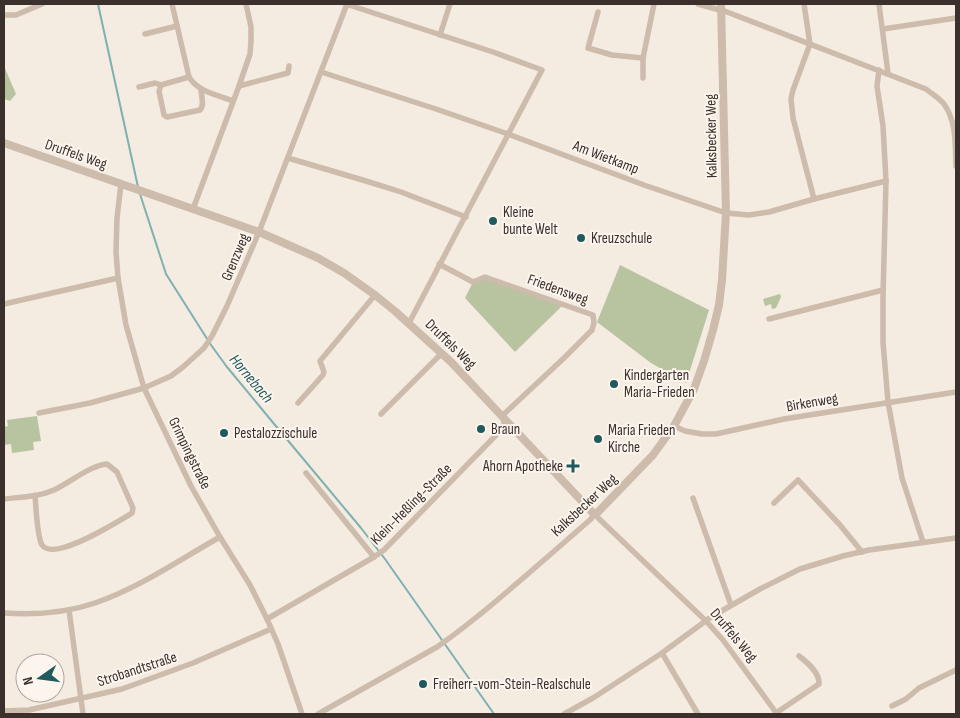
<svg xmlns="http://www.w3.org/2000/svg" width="960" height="718" font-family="'Sofia Sans Condensed',sans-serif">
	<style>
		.green { fill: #b8c4a0 }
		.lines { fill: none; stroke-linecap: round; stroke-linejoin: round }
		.stream { stroke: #7fb0b2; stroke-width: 2 }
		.minor { stroke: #cdbbac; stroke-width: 5.5 }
		.tertiary { stroke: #cdbbac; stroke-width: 8 }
		.poi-dot { fill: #1f5a5e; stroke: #fbf5ee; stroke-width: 2 }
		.labels { text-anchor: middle; stroke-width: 4; stroke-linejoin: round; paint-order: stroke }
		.street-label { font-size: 15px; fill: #3b302b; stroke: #fbf5ee }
		.poi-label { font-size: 15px; fill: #3b302b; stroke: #fbf5ee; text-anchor: start }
		.water-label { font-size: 16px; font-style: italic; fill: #1f5a5e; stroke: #fbf5ee }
	</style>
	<rect width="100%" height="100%" fill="#f4ebe1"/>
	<!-- green -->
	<g class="green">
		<path d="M4,66L16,94L10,101L4,99Z"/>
		<path d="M620,265L709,310L686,383L651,363L597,322Z"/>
		<path d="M485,277L563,305L515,352L465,298L473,282Z"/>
		<path d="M780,294L781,297L776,308L772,309L771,304L765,306L763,299Z"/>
		<path d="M37,416L41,441L33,442L34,450L12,453L11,444L4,445V427L8,426L7,420Z"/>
	</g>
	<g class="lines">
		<!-- stream -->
		<g class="stream">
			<path d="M98,4L138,187"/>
			<path d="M140,194L166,274L211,345L227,367L275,425L361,528L385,559L494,714"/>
		</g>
		<!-- minor -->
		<g class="minor">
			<path d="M172,4L189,77C198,92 218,95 233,101"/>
			<path d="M346,4L493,52L542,70L409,323"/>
			<path d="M698,4L727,12L926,89C932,94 939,98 944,104C957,122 955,146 956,166"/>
			<path d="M804,4L810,44L793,90L791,99L793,118L814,199"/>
			<path d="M879,4L888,73"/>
			<path d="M598,12L588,48L612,55L643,58"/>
			<path d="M4,15H16L42,4"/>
			<path d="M883,29L956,18"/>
			<path d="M145,34L177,26"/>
			<path d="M440,35L450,4"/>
			<path d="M879,70L877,86L883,126L886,181L883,297V342L888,402L902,478L923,542"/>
			<path d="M321,72L436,109L508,134L644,185L726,213L749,215L769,212L814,199L886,181"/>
			<path d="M189,77L161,85L159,91L164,115L167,117L200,110C205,105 201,96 201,89"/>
			<path d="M643,78V58L654,4"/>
			<path d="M239,86L288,73L289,66"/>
			<path d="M139,87L155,83L161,85"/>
			<path d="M288,158L366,181L401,192L466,217"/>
			<path d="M121,184L117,218L116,252L118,278L126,325L144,388L191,486L220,537L250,585L267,619L278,644L302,714"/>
			<path d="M193,209L239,86L250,54L251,41V27L246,4"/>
			<path d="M4,304L118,278"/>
			<path d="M769,319L883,290"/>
			<path d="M298,403L323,375L324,372L320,361L375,295"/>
			<path d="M39,413L90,403L144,388L171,376L183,367L204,348L212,336L227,306L259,232L347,4"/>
			<path d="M381,414L442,353"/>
			<path d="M674,426L685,431L702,434H716L784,419L956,392"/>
			<path d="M306,473L374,557"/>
			<path d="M693,498L731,605"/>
			<path d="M4,499C21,497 38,497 54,490C69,483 91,465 107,464L117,472L133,508L132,513L129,515C115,523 54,562 42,545C37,537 36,506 35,495"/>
			<path d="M774,503L798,480L840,525L862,552"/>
			<path d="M69,610L83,714"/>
			<path d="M4,613C34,615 66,613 95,603C139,588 179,560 220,537"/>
			<path d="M267,619L374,557L384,550L504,427V414L564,358L592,330L594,323L593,315L485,277L473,282L439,264"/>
			<path d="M662,653L698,714"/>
			<path d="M892,706L906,699L919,688L956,670"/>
			<path d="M4,711L29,710L122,689L193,663L271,629"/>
			<path d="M776,713L819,684C820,673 808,663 799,656"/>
			<path d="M318,714L437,647C457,633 476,618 495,602C527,575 559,547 591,519L594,514L706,621L723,640L777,714"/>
			<path d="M564,714L593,698L662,653L711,617L760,589L800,569L843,556L869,550L956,538"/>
		</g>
		<!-- tertiary -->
		<path class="tertiary" d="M4,143L259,232L318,258L344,273L375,295L396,312L451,362L594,514L598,512L653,455L674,426L694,389L704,361L713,330L719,305L722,280L726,213L721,4"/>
	</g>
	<!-- markers -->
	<g class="poi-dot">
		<circle cx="493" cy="221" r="5"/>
		<circle cx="581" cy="238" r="5"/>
		<circle cx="614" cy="384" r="5"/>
		<circle cx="481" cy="429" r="5"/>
		<circle cx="224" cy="433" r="5"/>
		<circle cx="598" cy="439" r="5"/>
		<path d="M570.5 458.5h5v5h5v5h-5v5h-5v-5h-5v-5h5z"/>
		<circle cx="423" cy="684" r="5"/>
	</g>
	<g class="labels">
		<!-- street labels -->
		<g class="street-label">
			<text transform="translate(711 136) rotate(-91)" y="5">Kalksbecker Weg</text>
			<text transform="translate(76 154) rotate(19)" y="5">Druffels Weg</text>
			<text transform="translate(606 157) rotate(21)" y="5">Am Wietkamp</text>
			<text transform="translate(235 257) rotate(-67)" y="5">Grenzweg</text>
			<text transform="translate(558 289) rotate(20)" y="5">Friedensweg</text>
			<text transform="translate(451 344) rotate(44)" y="5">Druffels Weg</text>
			<text transform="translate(812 402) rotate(-10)" y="5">Birkenweg</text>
			<text transform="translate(190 453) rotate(64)" y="5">Grimpingstraße</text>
			<text transform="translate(411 504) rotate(-45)" y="5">Klein-Heßling-Straße</text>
			<text transform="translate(584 505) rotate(-43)" y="5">Kalksbecker Weg</text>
			<text transform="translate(734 635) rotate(50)" y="5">Druffels Weg</text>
			<text transform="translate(137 669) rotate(-18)" y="5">Strobandtstraße</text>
		</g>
		<!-- poi labels -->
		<g class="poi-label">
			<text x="503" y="217">Kleine<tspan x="503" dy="17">bunte Welt</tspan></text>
			<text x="591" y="243">Kreuzschule</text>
			<text x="624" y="380">Kindergarten<tspan x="624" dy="17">Maria-Frieden</tspan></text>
			<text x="491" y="434">Braun</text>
			<text x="608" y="435">Maria Frieden<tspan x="608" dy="17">Kirche</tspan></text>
			<text x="234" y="438">Pestalozzischule</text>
			<text x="563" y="471" text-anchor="end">Ahorn Apotheke</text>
			<text x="433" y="689">Freiherr-vom-Stein-Realschule</text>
		</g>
		<!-- water labels -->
		<g class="water-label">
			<text transform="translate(252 378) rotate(50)" y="6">Hornebach</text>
		</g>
	</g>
	<!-- border -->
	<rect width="960" height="718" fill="none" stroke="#3b302b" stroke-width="10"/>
	<!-- north arrow -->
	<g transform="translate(40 678) rotate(256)"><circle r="24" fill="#fbf5ee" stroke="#aea6a0"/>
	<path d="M0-4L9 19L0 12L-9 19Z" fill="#1f5a5e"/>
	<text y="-8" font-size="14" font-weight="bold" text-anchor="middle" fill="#3b302b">N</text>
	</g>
</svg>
